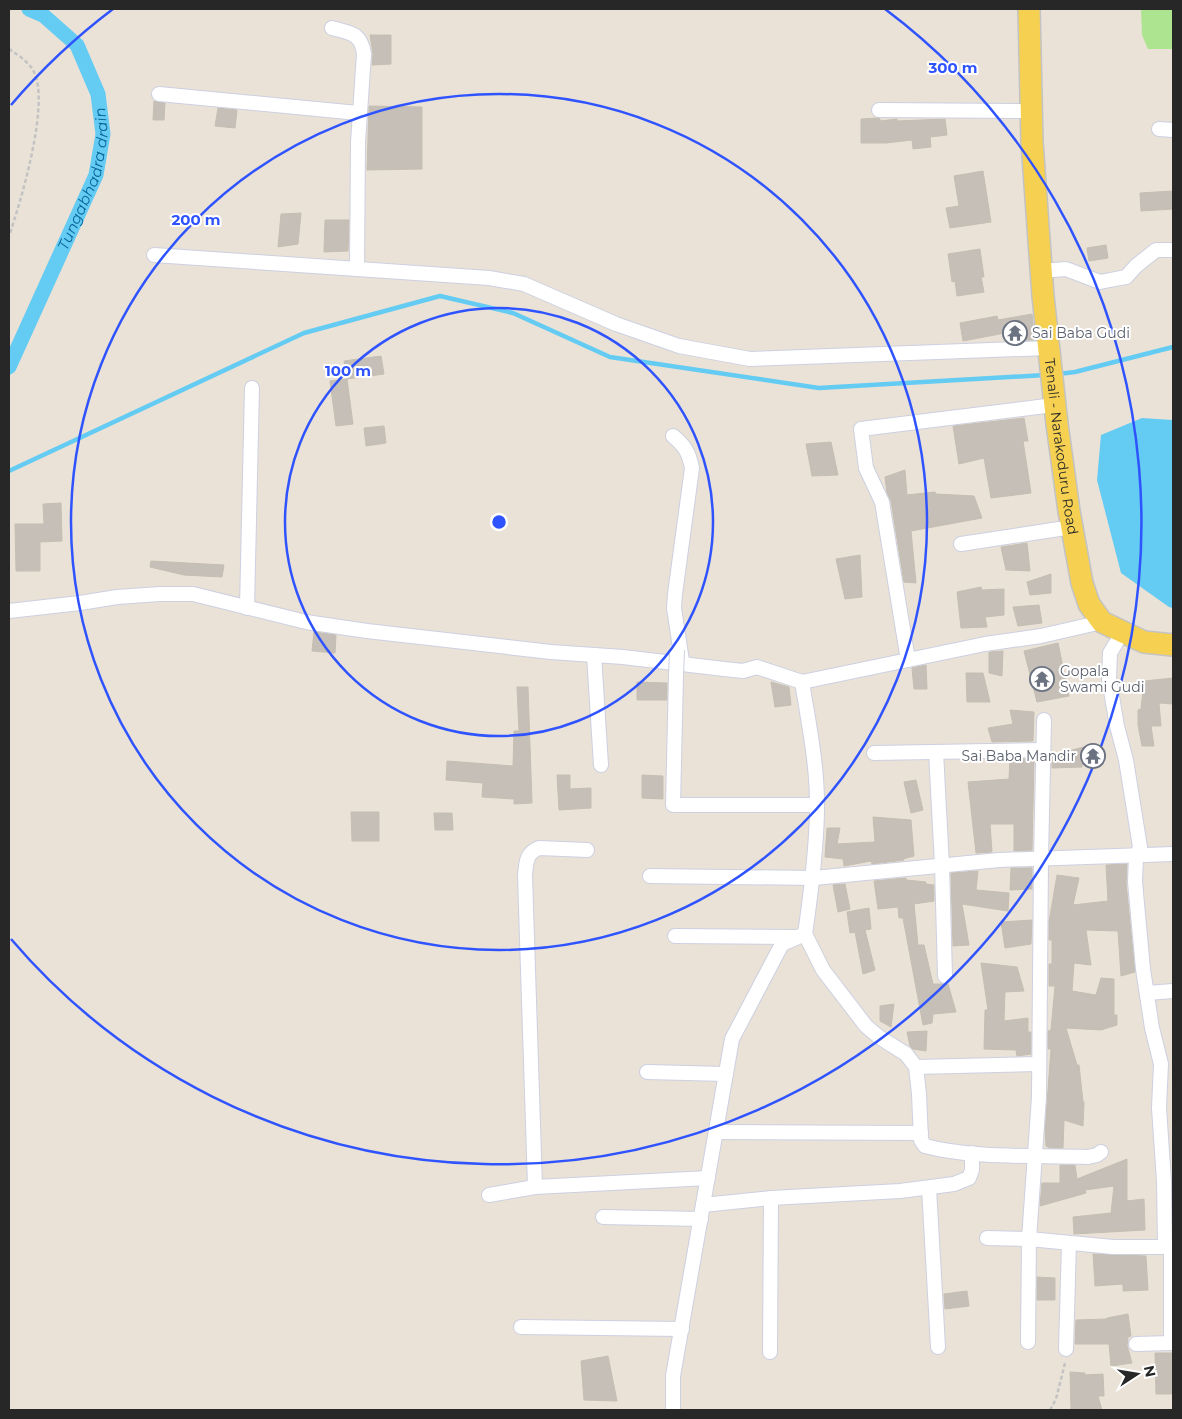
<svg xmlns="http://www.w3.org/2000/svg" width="1182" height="1419" font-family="Montserrat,sans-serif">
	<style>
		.green { fill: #ace490 }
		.water { fill: #64cbf3 }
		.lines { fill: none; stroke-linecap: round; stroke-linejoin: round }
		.stream { stroke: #64cbf3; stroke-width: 4.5 }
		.canal { stroke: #64cbf3; stroke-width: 15 }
		.building { fill: #c5bfb7; stroke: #c5beb1 }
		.street-casing { stroke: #ccd0e1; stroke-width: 16 }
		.primary-casing { stroke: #c3c3c3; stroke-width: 24 }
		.path { stroke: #c3c3c3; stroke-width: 2.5; stroke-dasharray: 4 2.5; stroke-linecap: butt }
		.street { stroke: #fff; stroke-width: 14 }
		.primary { stroke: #f6d151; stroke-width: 21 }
		.street-bridge-casing { stroke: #ccd0e1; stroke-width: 16; stroke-linecap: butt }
		.street-bridge { stroke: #fff; stroke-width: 14 }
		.ring { fill: none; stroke: #2f54ff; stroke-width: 2.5 }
		.labels { text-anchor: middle; stroke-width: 4; stroke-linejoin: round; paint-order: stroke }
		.worship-label { font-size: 14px; fill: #5b616d; stroke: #fff; text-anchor: start }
		.street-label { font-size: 14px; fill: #272727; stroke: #fff }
		.water-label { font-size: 15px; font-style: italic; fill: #08669a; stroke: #fff }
		.centre { fill: #2f54ff; stroke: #fff; stroke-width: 2.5 }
		.ring-label { font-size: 15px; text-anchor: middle; font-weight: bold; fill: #2f54ff; stroke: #fff; stroke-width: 4; stroke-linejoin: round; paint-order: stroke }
	</style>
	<rect width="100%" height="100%" fill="#eae2d7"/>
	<!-- green -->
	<path class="green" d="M1141,9H1173V49H1148L1142,35Z"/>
	<!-- water -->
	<path class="water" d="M1142,418L1173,420V608L1169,607L1121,573L1097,480L1101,435Z"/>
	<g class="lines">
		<!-- stream -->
		<g class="stream">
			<path d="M1058,374L1075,372L1173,347"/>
			<path d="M9,471L304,333L440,296L513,313L610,357L819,388L1045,375"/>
		</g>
		<!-- canal -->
		<path class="canal" id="s1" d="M9,367L96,175L103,134L98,94L77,45L43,15L29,9"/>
	</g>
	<!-- building -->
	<g class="building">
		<path d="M370,35H391V64L372,65L373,54Z"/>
		<path d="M154,101L165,103L164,120H153Z"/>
		<path d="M369,106L422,107V169L367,170Z"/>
		<path d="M218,108L237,110L235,128L215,126Z"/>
		<path d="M878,118L880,119V121L897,119V121L945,119L947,135L930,137L931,147L913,149L912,140L886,143H861V119Z"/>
		<path d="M983,171L991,222L950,228L946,208L959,206L954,176Z"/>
		<path d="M1173,191V209L1141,211L1140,193Z"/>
		<path d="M301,213L298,244L278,247L281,214Z"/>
		<path d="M325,220H349L348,251L324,252Z"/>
		<path d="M1106,245L1108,258L1089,261L1087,248Z"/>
		<path d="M980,249L984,277H981L984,292L957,296L955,281L952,282L948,254Z"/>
		<path d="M1032,314L1035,340L1006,341L1005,333L963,341L960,323L997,316L998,320Z"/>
		<path d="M381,356L384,374L347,379L344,361Z"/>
		<path d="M347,379L353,424L336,426L330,381Z"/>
		<path d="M1024,418L1028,441H1023L1031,493L991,498L984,458L959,464L953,426Z"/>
		<path d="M384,426L386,443L366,446L364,428Z"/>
		<path d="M831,442L838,475L812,476L806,444Z"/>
		<path d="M905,470L907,495L935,492L936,494L974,496L982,518L911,531L916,583L904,582L891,501L887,493L885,477Z"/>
		<path d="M61,503L62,541L40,542V571H16L15,524H44L43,504Z"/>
		<path d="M1027,543L1030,571L1006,570L1001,547Z"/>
		<path d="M860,555L862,597L845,599L836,559Z"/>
		<path d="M151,561L224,565L222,577L184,575L150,567Z"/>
		<path d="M1051,574V593L1030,595L1027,582Z"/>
		<path d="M981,587L982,590L1004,589V615L985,617L987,627L961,628L957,592Z"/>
		<path d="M1039,605L1042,623L1018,626L1013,607Z"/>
		<path d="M314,632L336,635L335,653L312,651Z"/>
		<path d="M1058,643L1069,696L1037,702L1024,651Z"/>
		<path d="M1003,651L1002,676L989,673V652Z"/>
		<path d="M926,665L927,689H914L912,668Z"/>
		<path d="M966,673H983L990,702H967Z"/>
		<path d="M1173,678V704L1159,703L1161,726H1151L1154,746H1142L1138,725V710L1141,709L1144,681Z"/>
		<path d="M637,682L667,683V700H637Z"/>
		<path d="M771,682L789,687L791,705L775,707Z"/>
		<path d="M517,687H528L532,803L514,804V799L482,797L483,783L446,780L447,761L513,766L514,731H519Z"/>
		<path d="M1010,710L1034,712L1033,741L992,742L988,728L1013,724Z"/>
		<path d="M1084,747L1082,767L1052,768V755Z"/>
		<path d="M1010,759H1034L1032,850L1014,851V824H990L992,852L976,853L968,782L1009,779Z"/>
		<path d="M557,775H570V789L591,788V808L559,810Z"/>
		<path d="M642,775L663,776V799L642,798Z"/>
		<path d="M916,780L923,810L911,813L904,782Z"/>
		<path d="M351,812H379V841H352Z"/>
		<path d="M434,813H452L453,830H435Z"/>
		<path d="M873,817L911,820L914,856L903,859L904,860L872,864L871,861L844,866L843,859L825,857L827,828H840L837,844L875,842Z"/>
		<path d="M1127,864L1126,883L1135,972L1121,976L1118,931L1086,930L1091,965L1074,963L1072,991L1096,995L1101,978L1114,979V1015H1117V1025L1101,1030L1066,1028L1077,1065H1079L1083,1102H1084L1083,1126L1064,1120L1063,1148H1050L1046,1146L1045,1131L1051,1049H1048V1031L1051,1030L1055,986H1049V964H1052V940H1049V922L1057,875L1079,878L1073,905L1108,901L1106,865Z"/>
		<path d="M1011,868H1032V889L1010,890Z"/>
		<path d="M978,871L976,890L1009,893L1008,911L962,904L969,945L953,946L951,873Z"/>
		<path d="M906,878V880L926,882V884L934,885V901L914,904L918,945H924L933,984H948L956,1012L933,1014L932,1023L923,1025L903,918H899L898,907L878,909L874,881Z"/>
		<path d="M845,884L850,909L838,912L833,885Z"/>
		<path d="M869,908L871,929L865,930L875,970L863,974L855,932L850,933L847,912Z"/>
		<path d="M1032,920L1031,944L1005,948L1001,922Z"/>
		<path d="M981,963L1017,967L1024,991L1005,992L1004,1021L1028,1018V1032H1031V1054L1017,1056L1016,1050L984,1049L985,1010H988Z"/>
		<path d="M894,1004L891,1027L880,1021V1006Z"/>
		<path d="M927,1031L926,1051L913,1049L910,1046L907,1032Z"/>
		<path d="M1127,1159V1201L1144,1199L1145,1230L1074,1234L1073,1217L1111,1213L1114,1186L1085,1190L1086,1193L1040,1206L1042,1183H1060V1165H1075L1077,1179Z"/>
		<path d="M1093,1254L1146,1256L1148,1290L1123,1291V1284L1095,1286Z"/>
		<path d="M1037,1277L1055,1278V1300H1037Z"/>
		<path d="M967,1291L969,1306L945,1309L944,1294Z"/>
		<path d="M1128,1314L1131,1336L1128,1337L1127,1345L1132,1363L1111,1366L1109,1344H1075L1076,1320L1107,1319V1318Z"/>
		<path d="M1155,1353H1173V1394H1156Z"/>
		<path d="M608,1356L617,1401L584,1400L581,1361Z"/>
		<path d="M1070,1372L1085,1373V1375L1103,1374L1104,1396H1098L1102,1410H1071Z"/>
	</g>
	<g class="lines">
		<defs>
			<g id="street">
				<path d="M332,28C351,33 361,33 364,54L358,142L357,269"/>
				<path d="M159,94L358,113"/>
				<path d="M879,110L1031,111"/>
				<path d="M1159,129L1173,130"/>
				<path d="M154,255L489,278L524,284L616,324L679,346L750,359L1048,348"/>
				<path d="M1041,271L1066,269L1100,282L1110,280L1126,277L1136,266L1156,250H1173"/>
				<path d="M673,436C685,446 689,453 692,468L675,594L674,608L682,661"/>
				<path d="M961,544L1072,527"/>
				<path d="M247,608L252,388"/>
				<path d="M9,611L80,603L117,597L160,594H193L306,622L367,631L551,652L623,657L724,669L743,671L757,667L802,682"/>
				<path d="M1122,633L1110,653L1109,679L1117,726L1126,760L1140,847L1136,856L1135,882L1143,969L1152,1028L1161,1064L1159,1108L1164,1181L1165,1247H1172"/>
				<path d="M594,655L601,765"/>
				<path d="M908,660L882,502L866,468L861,429L1054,405"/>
				<path d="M676,676L673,805H817"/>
				<path d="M1044,720L1041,859L1039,1097L1029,1239L1113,1247H1165"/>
				<path d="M936,752L942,865L945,976"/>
				<path d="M874,753L1043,750"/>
				<path d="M650,876L814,878L999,860L1173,854"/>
				<path d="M805,934L823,970L866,1026L879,1037L906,1054L916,1067L919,1094L921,1140L925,1146C974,1159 1036,1155 1088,1157L1097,1155L1101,1152"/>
				<path d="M675,936L795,937"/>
				<path d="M1147,993L1173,991"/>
				<path d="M916,1067L1039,1064"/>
				<path d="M647,1072L726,1074"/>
				<path d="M716,1132L921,1133"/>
				<path d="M535,1187L525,876C526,863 526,853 539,848L587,850"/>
				<path d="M929,1188L938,1347"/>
				<path d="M489,1195L535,1187L708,1178"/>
				<path d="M703,1205L771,1198L900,1191L954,1184L969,1178L972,1170V1153"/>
				<path d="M603,1217L701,1219"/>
				<path d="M987,1238L1029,1239L1028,1342"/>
				<path d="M521,1327L682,1329"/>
				<path d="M1136,1344L1171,1343V1247"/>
				<path d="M1066,1349L1069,1243"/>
				<path d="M770,1352L771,1198"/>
				<path d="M673,1410V1376L732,1039L782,944L805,934C811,893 816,853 817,812C818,768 809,725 802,682L985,644L1041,636L1102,622"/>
			</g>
			<g id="primary">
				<path id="s2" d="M1029,9L1032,142L1043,296L1057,424L1069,511L1082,583L1089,604L1102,622L1144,642L1173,645"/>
			</g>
		</defs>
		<!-- street casing -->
		<use href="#street" class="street-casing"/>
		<!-- primary casing -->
		<use href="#primary" class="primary-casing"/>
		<!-- path -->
		<g class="path">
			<path d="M9,49C18,55 29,62 34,72C50,104 21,201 9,236"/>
			<path d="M1050,1410L1056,1399L1065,1363"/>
		</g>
		<!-- street -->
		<use href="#street" class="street"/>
		<!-- primary -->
		<use href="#primary" class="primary"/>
		<defs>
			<path id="street-bridge" d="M676,676L677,650"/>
		</defs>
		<!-- street-bridge casing -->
		<use href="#street-bridge" class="street-bridge-casing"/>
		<!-- street-bridge -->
		<use href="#street-bridge" class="street-bridge"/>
	</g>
	<!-- distance rings -->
	<g class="ring">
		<circle cx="499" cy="522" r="214"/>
		<circle cx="499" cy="522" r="428"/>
		<path d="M11 105A642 642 0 0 1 113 9M885 9A642 642 0 1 1 11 939"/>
	</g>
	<!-- icons -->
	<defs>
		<symbol id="temple-ring" viewBox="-11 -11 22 22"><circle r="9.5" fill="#fff" stroke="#6b7280" stroke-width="1.5"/><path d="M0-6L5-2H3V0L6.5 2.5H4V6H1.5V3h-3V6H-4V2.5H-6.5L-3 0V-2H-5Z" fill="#6b7280"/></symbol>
	</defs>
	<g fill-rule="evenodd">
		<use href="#temple-ring" x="1001" y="319" width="28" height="28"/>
		<use href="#temple-ring" x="1028" y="665" width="28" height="28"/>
		<use href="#temple-ring" x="1079" y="742" width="28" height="28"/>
	</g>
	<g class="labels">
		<!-- worship labels -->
		<g class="worship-label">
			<text x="1032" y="338">Sai Baba Gudi</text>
			<text x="1060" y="676">Gopala<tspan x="1060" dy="16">Swami Gudi</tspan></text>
			<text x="1076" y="761" text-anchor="end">Sai Baba Mandir</text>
		</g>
		<!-- street labels -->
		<g class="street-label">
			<text dy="5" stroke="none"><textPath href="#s2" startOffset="439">Tenali - Narakoduru Road</textPath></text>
		</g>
		<!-- water labels -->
		<g class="water-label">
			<text dy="5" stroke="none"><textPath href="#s1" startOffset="204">Tungabhadra drain</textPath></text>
		</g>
	</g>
	<circle cx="499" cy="522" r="8" class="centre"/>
	<g class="ring-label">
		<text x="953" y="73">300 m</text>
		<text x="196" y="225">200 m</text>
		<text x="348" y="376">100 m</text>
	</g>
	<!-- border -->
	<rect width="1182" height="1419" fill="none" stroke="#272727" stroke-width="20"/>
	<!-- north arrow -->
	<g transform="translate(1137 1374) rotate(78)" stroke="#ffffff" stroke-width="4" paint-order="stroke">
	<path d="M0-4L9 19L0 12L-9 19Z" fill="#272727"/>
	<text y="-8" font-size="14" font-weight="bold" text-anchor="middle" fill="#272727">N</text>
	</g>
</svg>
